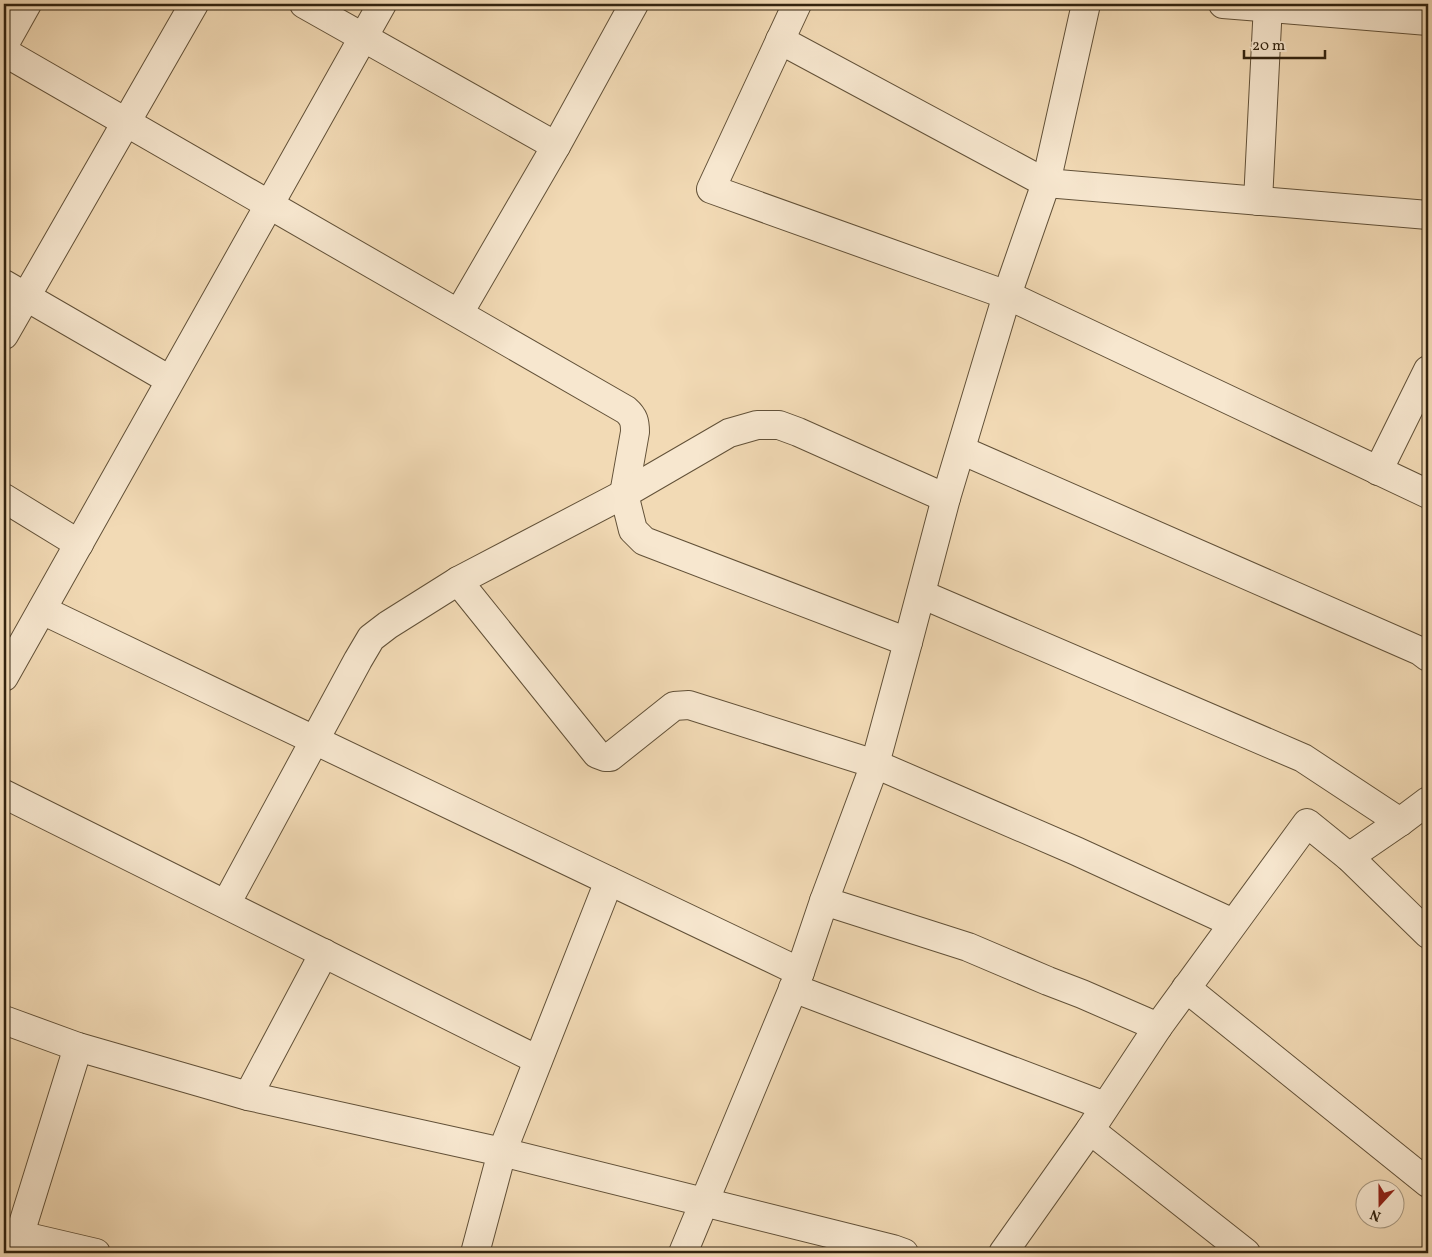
<svg xmlns="http://www.w3.org/2000/svg" width="1432" height="1257" font-family="Vollkorn,serif">
	<style>
		.lines { fill: none; stroke-linecap: round; stroke-linejoin: round }
		.street-casing { stroke: #625138; stroke-width: 30 }
		.street { stroke: #f7e7cf; stroke-width: 28 }
	</style>
	<rect width="100%" height="100%" fill="#f2dab5"/>
	<filter id="stains"><feTurbulence type="fractalNoise" baseFrequency=".004" numOctaves="4"/><feColorMatrix values="0 0 0 0 .2 0 0 0 0 .09 0 0 0 0 .02 0 0 0 .5 -.17"/></filter>
	<radialGradient id="worn" r=".72"><stop offset=".6" stop-color="#630" stop-opacity="0"/><stop offset="1" stop-color="#630" stop-opacity=".3"/></radialGradient>
	<g class="lines">
		<defs>
			<g id="street">
				<path d="M304,4L556,146"/>
				<path d="M797,4L711,189L1007,295L1428,494"/>
				<path d="M1223,4L1428,21"/>
				<path d="M780,40L1046,183L1428,215"/>
				<path d="M4,45L27,4"/>
				<path d="M4,52L626,410C634,417 635,422 635,432L624,494L633,530L644,541L908,642"/>
				<path d="M1258,201L1268,4"/>
				<path d="M4,284L170,380"/>
				<path d="M459,313L556,146L634,4"/>
				<path d="M4,335L194,4"/>
				<path d="M961,450L1420,651L1428,657"/>
				<path d="M1378,471L1428,370"/>
				<path d="M4,498L79,544"/>
				<path d="M458,581L597,754L605,757H610L674,706L689,705L875,764L1076,851L1233,923"/>
				<path d="M921,594L1303,758L1400,822"/>
				<path d="M42,610L800,972"/>
				<path d="M4,677L382,4"/>
				<path d="M4,794L538,1060"/>
				<path d="M1349,857L1400,822L1428,801"/>
				<path d="M824,901L968,947L1048,981L1082,994L1158,1027"/>
				<path d="M226,904L358,660L371,638L388,625L458,581L624,494L729,433L757,425H779L798,432L946,498"/>
				<path d="M793,988L1105,1106"/>
				<path d="M1186,988L1428,1183"/>
				<path d="M4,1020L78,1047L248,1096L502,1152L893,1249L904,1253"/>
				<path d="M248,1096L324,953"/>
				<path d="M1090,1130L1246,1253"/>
				<path d="M19,1235L96,1253"/>
				<path d="M14,1253L78,1047"/>
				<path d="M475,1253L502,1152L609,881"/>
				<path d="M683,1253L800,972L824,901L875,764L908,642L946,498L1007,295L1046,183L1086,4"/>
				<path d="M1003,1253L1090,1130L1158,1027L1307,823L1349,857L1428,934"/>
			</g>
		</defs>
		<!-- street casing -->
		<use href="#street" class="street-casing"/>
		<!-- street -->
		<use href="#street" class="street"/>
	</g>
	<!-- margin -->
	<rect width="1432" height="1257" fill="none" stroke="#f2dab5" stroke-width="20"/>
	<rect x="5" y="5" width="1422" height="1247" fill="none" stroke="#32230f" stroke-width="2.5"/>
	<rect x="10" y="10" width="1412" height="1237" fill="none" stroke="#32230f"/>
	<!-- north arrow -->
	<g transform="translate(1380 1204) rotate(201)"><circle r="24" fill="#f7e7cf" stroke="#a89982"/>
	<path d="M0-4L9 19L0 12L-9 19Z" fill="#8f2418"/>
	<text y="-8" font-size="14" font-weight="bold" text-anchor="middle" fill="#32230f">N</text>
	</g>
	<!-- scale -->
	<path d="M1244 50v8h81v-8" fill="none" stroke="#32230f" stroke-width="2.5"/>
	<text x="1252" y="50" font-size="15" fill="#32230f" stroke="#f7e7cf" stroke-width="4" paint-order="stroke">20 m</text>
	<rect width="100%" height="100%" filter="url(#stains)"/>
	<rect width="100%" height="100%" fill="url(#worn)"/>
</svg>
